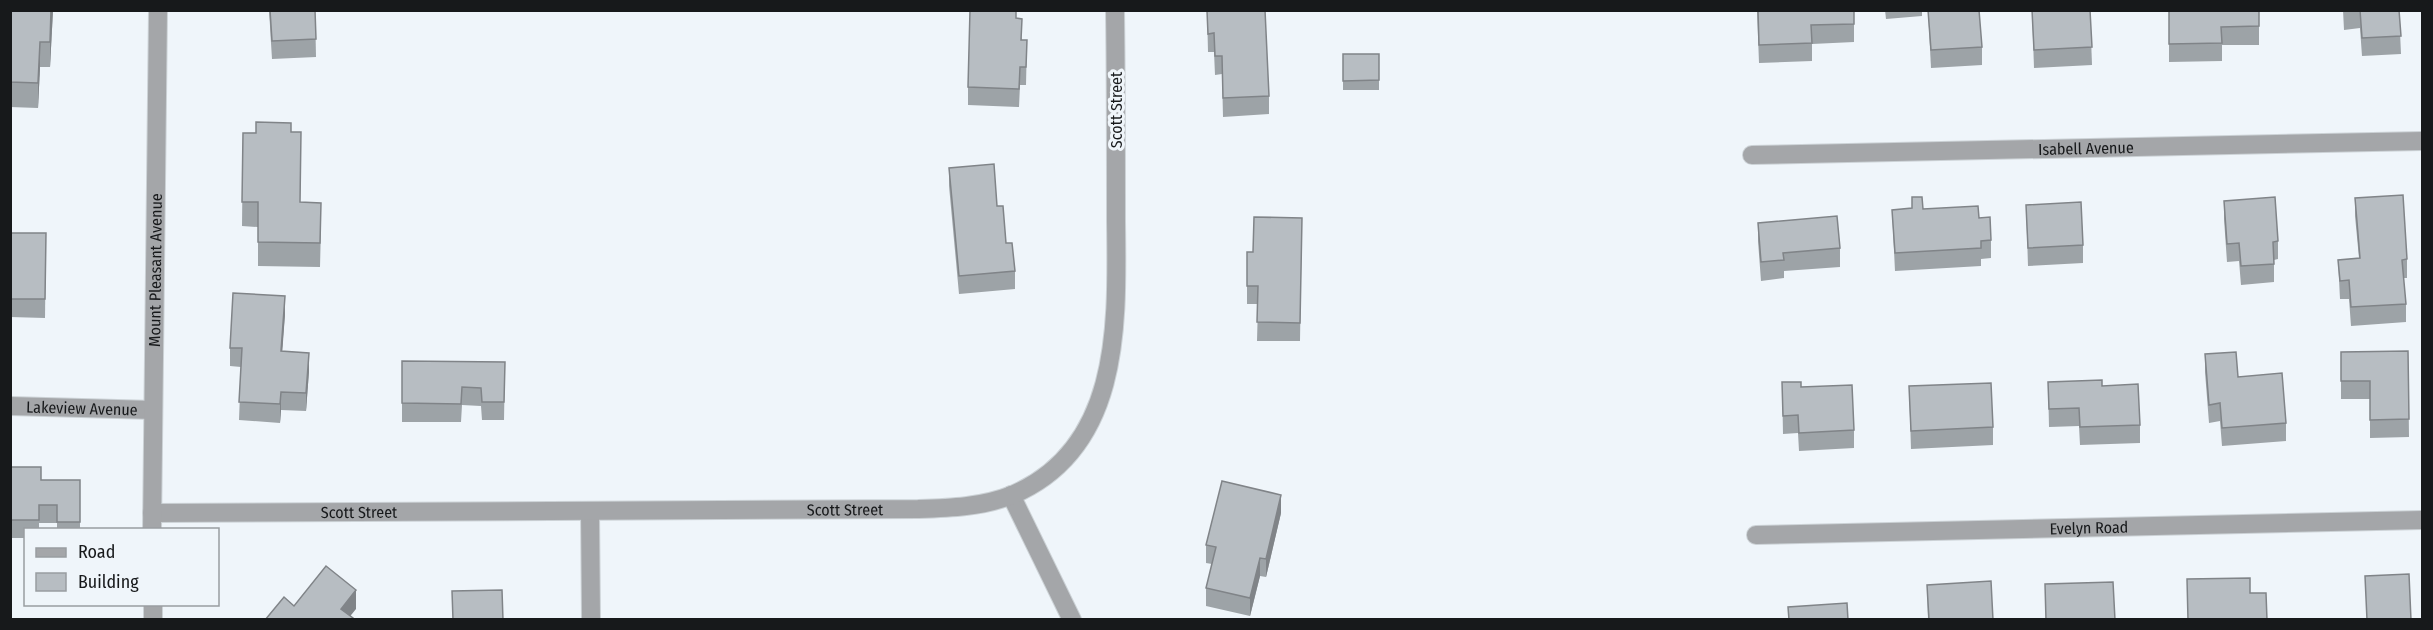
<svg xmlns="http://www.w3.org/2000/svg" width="2433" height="630" font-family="'Fira Sans Condensed',sans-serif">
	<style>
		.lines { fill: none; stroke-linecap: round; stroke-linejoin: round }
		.minor-casing { stroke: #ccd2d6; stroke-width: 20 }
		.minor { stroke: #a4a6a9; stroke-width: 18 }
		.wall { fill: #9da3a7 }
		.shaded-wall { fill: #808488 }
		.building { fill: #b7bdc2; stroke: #808488; stroke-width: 1.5 }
		.labels { text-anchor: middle; stroke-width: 6; stroke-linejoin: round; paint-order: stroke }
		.street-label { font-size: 16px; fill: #17191b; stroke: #eff5fa }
	</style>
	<rect width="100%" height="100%" fill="#eff5fa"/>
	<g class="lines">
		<defs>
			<g id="minor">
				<path id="s1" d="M1752,155L2422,141"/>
				<path id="s2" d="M10,406L153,410"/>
				<path d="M1011,495L1072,620"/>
				<path d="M590,511L591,620"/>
				<path id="s3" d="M152,513L918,509C949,508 982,507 1012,495C1123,448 1117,321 1116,220C1116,150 1116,80 1115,10"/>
				<path id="s4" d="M152,530L158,10"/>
				<path id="s5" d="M1756,535L2422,520"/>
				<path d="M153,604V620"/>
			</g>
		</defs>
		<!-- minor casing -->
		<use href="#minor" class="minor-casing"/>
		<!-- minor -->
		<use href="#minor" class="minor"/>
	</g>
	<!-- wall -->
	<g class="wall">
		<path d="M10,10H53L50,67H40L38,108L10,107Z"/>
		<path d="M269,10H315L316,57L272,59Z"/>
		<path d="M1757,10H1854V42L1812,44V61L1759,63Z"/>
		<path d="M1885,10H1922V16L1886,19Z"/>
		<path d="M1928,10L1982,47V65L1931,68Z"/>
		<path d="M2032,10H2090L2092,65L2034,68Z"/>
		<path d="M2169,10H2259V45H2222V61L2169,62Z"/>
		<path d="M2343,10H2399L2401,54L2362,56L2360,28L2344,30Z"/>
		<path d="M1207,11L1269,96V114L1223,117L1222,74L1215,75L1214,52H1208Z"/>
		<path d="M1016,18L1022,40H1027L1026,85H1020L1019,107L968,105V87Z"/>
		<rect x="1343" y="54" width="36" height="36"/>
		<path d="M291,132L301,157L300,202L321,227L320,267L258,266V227L242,226L243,133Z"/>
		<path d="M949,168L997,206L1006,243L1015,271V289L959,294L949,186Z"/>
		<path d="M2355,198L2407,259V278H2403L2406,304V322L2351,326L2349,299H2340L2338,260L2359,258L2355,216Z"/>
		<path d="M2224,201L2278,241V259L2274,260V282L2241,285L2239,261L2227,262L2224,219Z"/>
		<path d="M2026,205L2083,245V263L2028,266Z"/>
		<path d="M1923,209L1979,218L1991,240V258L1981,259V266L1895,271L1892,210Z"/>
		<path d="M1302,218L1300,341H1257L1258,304H1247V252H1253Z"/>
		<path d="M1758,223L1840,248V267L1784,271V278L1761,281L1758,241Z"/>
		<path d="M10,233H46L45,318L10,317Z"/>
		<path d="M285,314L282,351L309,371L306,411L281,410L280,423L239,420L241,367L230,366V348Z"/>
		<path d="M2408,351L2409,437L2370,438V399H2341V352Z"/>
		<path d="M2205,354L2238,377L2286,423V441L2222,446L2220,421L2209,423L2205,372Z"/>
		<path d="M402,361L505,362L504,420H482L481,406L462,405L461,422H402Z"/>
		<path d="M1782,382L1801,387L1854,430V448L1799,451L1798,433L1783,434Z"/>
		<path d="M2048,382L2102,386L2140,425V443L2080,445L2079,426L2049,427Z"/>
		<path d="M1909,386L1993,427V445L1911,449Z"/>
		<path d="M10,467L41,480H80V530H57V523H39V530H26V538H10Z"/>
		<path d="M1281,513L1266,577L1260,576L1250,616L1206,606V588L1212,564L1206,563V545Z"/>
		<path d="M1927,585L1993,620H1928Z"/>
	</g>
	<!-- shaded-wall -->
	<g class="shaded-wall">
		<path d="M51,10H53L50,67V42Z"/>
		<path d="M40,42V67L38,108V83Z"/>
		<path d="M285,296V314L281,369V351Z"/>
		<path d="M309,353V371L306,411V393Z"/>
		<path d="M281,392V410L280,423V404Z"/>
		<path d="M1281,495V513L1266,577V559Z"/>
		<path d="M1260,558V576L1250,616V598Z"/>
		<path d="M356,590V609L347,620L341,609Z"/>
	</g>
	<!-- building -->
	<g class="building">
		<path d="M10,10H51L50,42H40L38,83L10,82Z"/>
		<path d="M270,10H315L316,39L272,41Z"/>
		<path d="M970,10H1016V18L1022,19L1021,40H1027L1026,67H1020L1019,89L968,87Z"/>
		<path d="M1265,10L1269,96L1223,98L1222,56H1215L1214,33L1208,34L1207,11Z"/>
		<path d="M1758,10H1854V24L1811,25L1812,43L1759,45Z"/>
		<path d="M1928,10H1979L1982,47L1931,50Z"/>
		<path d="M2032,10H2090L2092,47L2034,50Z"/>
		<path d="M2169,10H2259V26L2221,27L2222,43L2169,44Z"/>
		<path d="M2360,10H2399L2401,36L2362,38Z"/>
		<path d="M1343,54H1379V80L1343,81Z"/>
		<path d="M256,122L291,123V132H301L300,202L321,203L320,243L258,242V202H242L243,133H256Z"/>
		<path d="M994,164L997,206H1003L1006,243H1012L1015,271L959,276L949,168Z"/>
		<path d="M2403,195L2407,259L2402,260L2406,304L2351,307L2349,280L2340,281L2338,260L2360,258L2355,198Z"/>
		<path d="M1912,197H1922L1923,209L1978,206L1979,218L1990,217L1991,240L1981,241V248L1895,253L1892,210L1912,208Z"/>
		<path d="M2275,197L2278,241L2273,242L2274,264L2241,266L2239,243L2227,244L2224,201Z"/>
		<path d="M2081,202L2083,245L2028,248L2026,205Z"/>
		<path d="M1837,216L1840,248L1783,253L1784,260L1761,262L1758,223Z"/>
		<path d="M1254,217L1302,218L1300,323L1257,322L1258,286H1247V252H1253Z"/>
		<path d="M10,233H46L45,299H10Z"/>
		<path d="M233,293L285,296L281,351L309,353L306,393L281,392L280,404L239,402L242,348H230Z"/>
		<path d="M2408,351L2409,419L2370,420V381H2341V352Z"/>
		<path d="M2236,352L2238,377L2282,373L2286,423L2222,428L2220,403L2209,405L2205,354Z"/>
		<path d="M402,361L505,362L504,402H482L481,388L462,387L461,404L402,403Z"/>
		<path d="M2102,380V386L2138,384L2140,425L2080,427L2079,408L2049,409L2048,382Z"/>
		<path d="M1782,382H1801V387L1852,385L1854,430L1799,433L1798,415L1783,416Z"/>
		<path d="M1991,383L1993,427L1911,431L1909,386Z"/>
		<path d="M10,467H41V480H80V522H57V505H39V520H10Z"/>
		<path d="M1222,481L1281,495L1266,559L1260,558L1250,598L1206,588L1216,547L1206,545Z"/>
		<path d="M326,566L356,590L341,609L353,618L352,620H265L284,597L294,606Z"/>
		<path d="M2409,574L2411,620H2367L2365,576Z"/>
		<path d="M2250,578V593H2266L2267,620H2188L2187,579Z"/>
		<path d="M1991,581L1993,620H1929L1927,585Z"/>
		<path d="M2113,582L2115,620H2046L2045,584Z"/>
		<path d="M502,590L503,620H453L452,591Z"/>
		<path d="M1847,603L1848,620H1789L1788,607Z"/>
	</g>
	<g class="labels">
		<!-- street labels -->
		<g class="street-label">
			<text transform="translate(1116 110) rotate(-90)" y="6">Scott Street</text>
			<text dy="6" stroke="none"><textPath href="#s1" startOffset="334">Isabell Avenue</textPath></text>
			<text dy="6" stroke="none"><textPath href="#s4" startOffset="260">Mount Pleasant Avenue</textPath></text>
			<text dy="6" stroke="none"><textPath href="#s2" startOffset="72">Lakeview Avenue</textPath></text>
			<text dy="6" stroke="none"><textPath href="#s3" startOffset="207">Scott Street</textPath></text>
			<text dy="6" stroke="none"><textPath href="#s3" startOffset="693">Scott Street</textPath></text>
			<text dy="6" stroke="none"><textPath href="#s5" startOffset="333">Evelyn Road</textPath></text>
		</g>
	</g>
	<!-- border -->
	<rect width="2433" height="630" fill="none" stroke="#17191b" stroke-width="24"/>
	<!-- legend -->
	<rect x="24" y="528" width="195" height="78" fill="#eff5fa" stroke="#999da1" stroke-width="1.5"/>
	<rect x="36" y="548" width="30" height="9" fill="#a4a6a9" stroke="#999da1" stroke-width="1.5"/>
	<text x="78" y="558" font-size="18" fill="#17191b">Road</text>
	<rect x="36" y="573" width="30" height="18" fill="#b7bdc2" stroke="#999da1" stroke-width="1.5"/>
	<text x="78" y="588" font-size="18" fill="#17191b">Building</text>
</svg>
